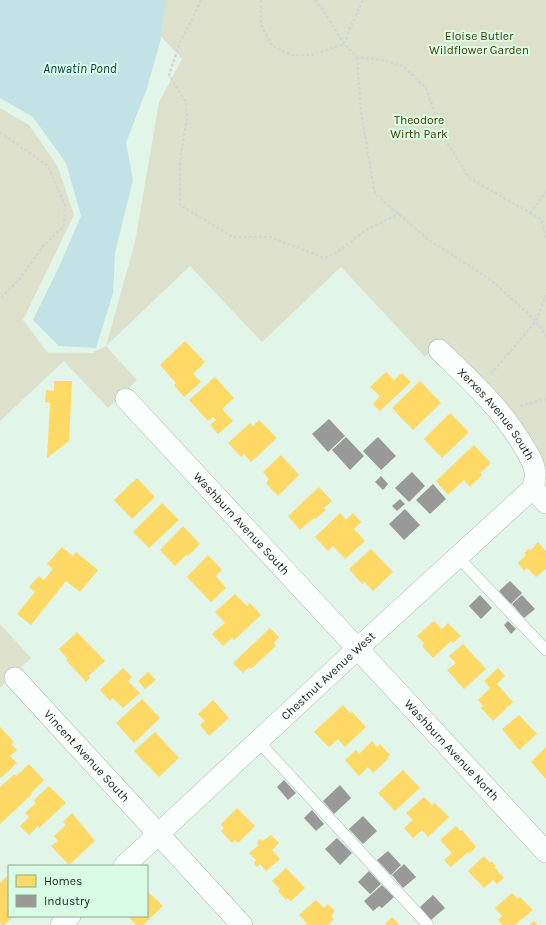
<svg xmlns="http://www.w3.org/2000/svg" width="546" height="925" font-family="Karla,sans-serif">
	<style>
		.green { fill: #dde1cc }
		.water { fill: #c2e2e5 }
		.homes { fill: #ffd966 }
		.industry { fill: #999 }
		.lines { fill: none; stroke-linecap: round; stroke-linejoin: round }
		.service-casing { stroke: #adbcb2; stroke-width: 12 }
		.minor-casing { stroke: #adbcb2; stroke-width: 22 }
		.path { stroke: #d1d7d3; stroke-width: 2.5; stroke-dasharray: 3 2; stroke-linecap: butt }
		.service { stroke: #fafefc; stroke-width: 11 }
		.minor { stroke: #fafefc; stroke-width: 21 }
		.labels { text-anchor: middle; stroke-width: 4; stroke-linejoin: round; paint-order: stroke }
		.park-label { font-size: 12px; fill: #483a02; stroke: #d9fde4 }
		.street-label { font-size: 12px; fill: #19261d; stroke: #d9fde4 }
		.water-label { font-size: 13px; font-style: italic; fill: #003945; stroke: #d9fde4 }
	</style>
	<rect width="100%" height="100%" fill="#e1f5e8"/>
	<!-- green -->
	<g class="green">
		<path d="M127,0H546V474L537,454L496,396L444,340L425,357L341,267L262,342L190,266L106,346L137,380L108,408L64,361L0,421V108L29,125L58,167L74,215L23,320L48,353H92L106,346L135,242L159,102L182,59Z"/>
		<path d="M0,624L31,658L0,688Z"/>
	</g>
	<!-- water -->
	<path class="water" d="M0,0H166L160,42L147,88L126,143L133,180L115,253L113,293L96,348L59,346L33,320L59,267L81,216L66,163L33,117L0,98Z"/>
	<!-- homes -->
	<g class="homes">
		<path d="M185,341L205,362L193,374L201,382L184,397L174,385L176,383L160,365Z"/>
		<path d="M386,372L394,380L402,373L411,382L380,411L373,404L380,396L370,387Z"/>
		<path d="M215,377L234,398L222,409L233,421L218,434L210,425L216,420L213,417L208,421L189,400Z"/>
		<path d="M54,381H72L69,441L47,458L50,403L45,402L46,390L54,391Z"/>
		<path d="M420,381L441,403L413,430L392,408Z"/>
		<path d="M450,413L469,432L442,458L424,439Z"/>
		<path d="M259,420L277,438L251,462L244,454L241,457L228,443L250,423L253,426Z"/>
		<path d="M474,445L491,463L480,473L482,475L470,487L464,480L448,495L436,481Z"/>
		<path d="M281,455L299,475L278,496L266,483L269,479L263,472Z"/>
		<path d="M137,478L155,497L132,519L114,500Z"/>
		<path d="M319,487L332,501L324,508L326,510L315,519L314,518L300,530L288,516Z"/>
		<path d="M162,503L179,520L149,548L133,532Z"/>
		<path d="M340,513L346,520L353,513L361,522L354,529L365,541L345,559L333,546L328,551L315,537Z"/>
		<path d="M183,526L200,544L188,556L186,555L175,566L160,550Z"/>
		<path d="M538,542L546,551V569L536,577L527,568L524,571L518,563L526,555L524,553L529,549L531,550Z"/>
		<path d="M62,547L73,556L76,552L98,570L80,592L66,581L31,625L17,614L35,592L29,587L39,576L44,580L53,569L47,564Z"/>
		<path d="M371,549L393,572L373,591L365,582L362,584L349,569Z"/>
		<path d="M208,555L222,570L216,576L226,588L211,602L187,577Z"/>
		<path d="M235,594L247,606L250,603L261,615L234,640L232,638L223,646L212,634L225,623L215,612Z"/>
		<path d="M434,621L442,629L448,623L461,636L453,643L451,641L433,658L422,646L424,643L417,636Z"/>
		<path d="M270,628L279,637L274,643L276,646L251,669L249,667L243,673L233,663Z"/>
		<path d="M77,632L105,661L88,676L90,678L86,682L66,660L68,659L59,649Z"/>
		<path d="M463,644L486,669L464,689L447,670L456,663L449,656Z"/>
		<path d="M123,668L132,677L128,681L140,693L123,708L113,698L110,701L100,690Z"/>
		<path d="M498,668L505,676L497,684L513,702L493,721L481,708L483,706L478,700L490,688L484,681Z"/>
		<path d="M148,672L156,680L145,689L138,681Z"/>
		<path d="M142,699L160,718L134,743L116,723Z"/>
		<path d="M213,700L229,718L209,736L200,725L205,721L198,714Z"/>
		<path d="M343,705L350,713L352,712L366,727L345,747L338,739L329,747L314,732Z"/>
		<path d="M519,715L537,734L519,750L502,729Z"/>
		<path d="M0,727L14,742L11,744L17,750L10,756L17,763L1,778L0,777Z"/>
		<path d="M155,732L179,758L159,777L134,751Z"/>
		<path d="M372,741L377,747L380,744L390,755L388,757L389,758L373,773L368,767L359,776L345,760L356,750L359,754Z"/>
		<path d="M546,747V779L531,762Z"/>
		<path d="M29,764L44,780L31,793L32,794L0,824V787L15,774L16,776Z"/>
		<path d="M403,770L420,788L395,811L378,793Z"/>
		<path d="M49,786L66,803L39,828L38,826L29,835L20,826L29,817L25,813L36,803L34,800Z"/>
		<path d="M424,797L432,805L435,803L449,817L428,837L422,830L413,838L404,828L413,820L406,813Z"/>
		<path d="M237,808L255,826L238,843L235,840L232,843L221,831L224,828L221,824Z"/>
		<path d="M72,813L95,841L69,865L51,846L58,841L54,836L66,825L63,822Z"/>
		<path d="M456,826L460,831L462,830L476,847L469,854L468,852L451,867L444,860L452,853L440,840Z"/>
		<path d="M271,835L279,843L272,850L280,859L266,871L260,864L257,867L254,863L256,860L249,853L259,845L257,844V842L260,839L263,841Z"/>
		<path d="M484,856L490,863L491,861L496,866L494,867L504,878L497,884L493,880L484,888L468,871Z"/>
		<path d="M286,868L305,888L291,901L287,898L286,900L278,891L280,889L272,881Z"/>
		<path d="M7,876L9,879V916H14L4,925H2L0,923V883Z"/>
		<path d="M147,891L163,906L143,925H136L128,916H147Z"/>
		<path d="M512,893L518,899L520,897L533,910L515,925H502L498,920L502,916L495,908Z"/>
		<path d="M316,900L324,908L328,904L335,911L331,916L334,919L328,925H305L307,923L299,915Z"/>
		<path d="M392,917L399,924L398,925H387L385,924Z"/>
		<path d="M534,921L538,925H529Z"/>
	</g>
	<!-- industry -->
	<g class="industry">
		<path d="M329,419L345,436L328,452L312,434Z"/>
		<path d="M346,437L364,456L350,470L332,450Z"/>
		<path d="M378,437L396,456L381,470L363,451Z"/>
		<path d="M412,472L425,486L409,502L395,488Z"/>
		<path d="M381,476L388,484L383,490L375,482Z"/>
		<path d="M433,484L446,499L430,514L416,500Z"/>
		<path d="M400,499L405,504L397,511L392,506Z"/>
		<path d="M405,509L420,525L404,540L389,524Z"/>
		<path d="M510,581L522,593L511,604L499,591Z"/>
		<path d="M480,595L492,608L481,619L469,606Z"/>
		<path d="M522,595L535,609L524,618L512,604Z"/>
		<path d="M508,621L516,629L511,634L504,625Z"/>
		<path d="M284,780L296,793L288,800L277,787Z"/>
		<path d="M340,785L351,798L334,814L323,801Z"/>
		<path d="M312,810L324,824L316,831L304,818Z"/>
		<path d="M363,816L377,831L363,844L349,829Z"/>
		<path d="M337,838L352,853L340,865L325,849Z"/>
		<path d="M388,851L401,865L391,875L377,860Z"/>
		<path d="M404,864L416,877L403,888L392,875Z"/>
		<path d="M369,871L381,884L370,894L358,882Z"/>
		<path d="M382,885L394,897L382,908L379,906L373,911L364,901Z"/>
		<path d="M433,895L445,908L431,920L420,907Z"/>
	</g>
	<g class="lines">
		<defs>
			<g id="service">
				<path d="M458,557L546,650"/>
				<path d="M258,741L428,925"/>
			</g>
			<g id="minor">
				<path id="s1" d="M439,350C470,380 502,409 524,447C529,455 534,463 535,472C536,477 534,483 533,488"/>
				<path id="s2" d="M126,399L546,852"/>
				<path d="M533,488L546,503"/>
				<path id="s3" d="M15,678L242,925"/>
				<path id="s4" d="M124,866L357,649L533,488"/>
				<path d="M61,925L70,916"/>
			</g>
		</defs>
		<!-- service casing -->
		<use href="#service" class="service-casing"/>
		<!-- minor casing -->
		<use href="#minor" class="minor-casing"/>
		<!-- path -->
		<g class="path">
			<path d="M201,0L187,30L181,39L169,75L186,102L187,118L180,161V205L233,237H270L325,258L339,251L366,230L399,214"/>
			<path d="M261,0V25L272,46L291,55H311L344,44"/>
			<path d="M315,0L322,8L344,44L357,57L384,60L403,66L426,88L443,136L469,178L541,219L546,238"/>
			<path d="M344,44L351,26L363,0"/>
			<path d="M357,57L361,112L375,194L429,240L491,280L536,321L546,336"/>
			<path d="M0,132L48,166L65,205L64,226L44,245L18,281L0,299"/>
			<path d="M530,213L546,192"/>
			<path d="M491,374L536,321L546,295"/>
			<path d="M520,406L546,399"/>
		</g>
		<!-- service -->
		<use href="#service" class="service"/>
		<!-- minor -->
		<use href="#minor" class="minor"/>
	</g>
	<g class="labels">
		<!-- park labels -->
		<g class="park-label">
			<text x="479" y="40">Eloise Butler<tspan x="479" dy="14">Wildflower Garden</tspan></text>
			<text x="419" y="124">Theodore<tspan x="419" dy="14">Wirth Park</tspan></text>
		</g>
		<!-- street labels -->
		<g class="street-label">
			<text dy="4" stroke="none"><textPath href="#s1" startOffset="86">Xerxes Avenue South</textPath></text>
			<text dy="4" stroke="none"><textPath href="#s2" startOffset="170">Washburn Avenue South</textPath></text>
			<text dy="4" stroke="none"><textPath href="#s4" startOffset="279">Chestnut Avenue West</textPath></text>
			<text dy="4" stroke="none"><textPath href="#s2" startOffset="479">Washburn Avenue North</textPath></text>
			<text dy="4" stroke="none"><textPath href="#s3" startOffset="106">Vincent Avenue South</textPath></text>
		</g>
		<!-- water labels -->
		<g class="water-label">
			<text x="80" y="73">Anwatin Pond</text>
		</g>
	</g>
	<!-- legend -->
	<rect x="8" y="865" width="140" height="52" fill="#d9fde4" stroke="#8ca794"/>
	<rect x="16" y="875" width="20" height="12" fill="#ffd966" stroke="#8ca794"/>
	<text x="44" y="885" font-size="12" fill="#19261d">Homes</text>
	<rect x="16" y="895" width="20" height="12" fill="#999999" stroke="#8ca794"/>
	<text x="44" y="905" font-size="12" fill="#19261d">Industry</text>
</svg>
